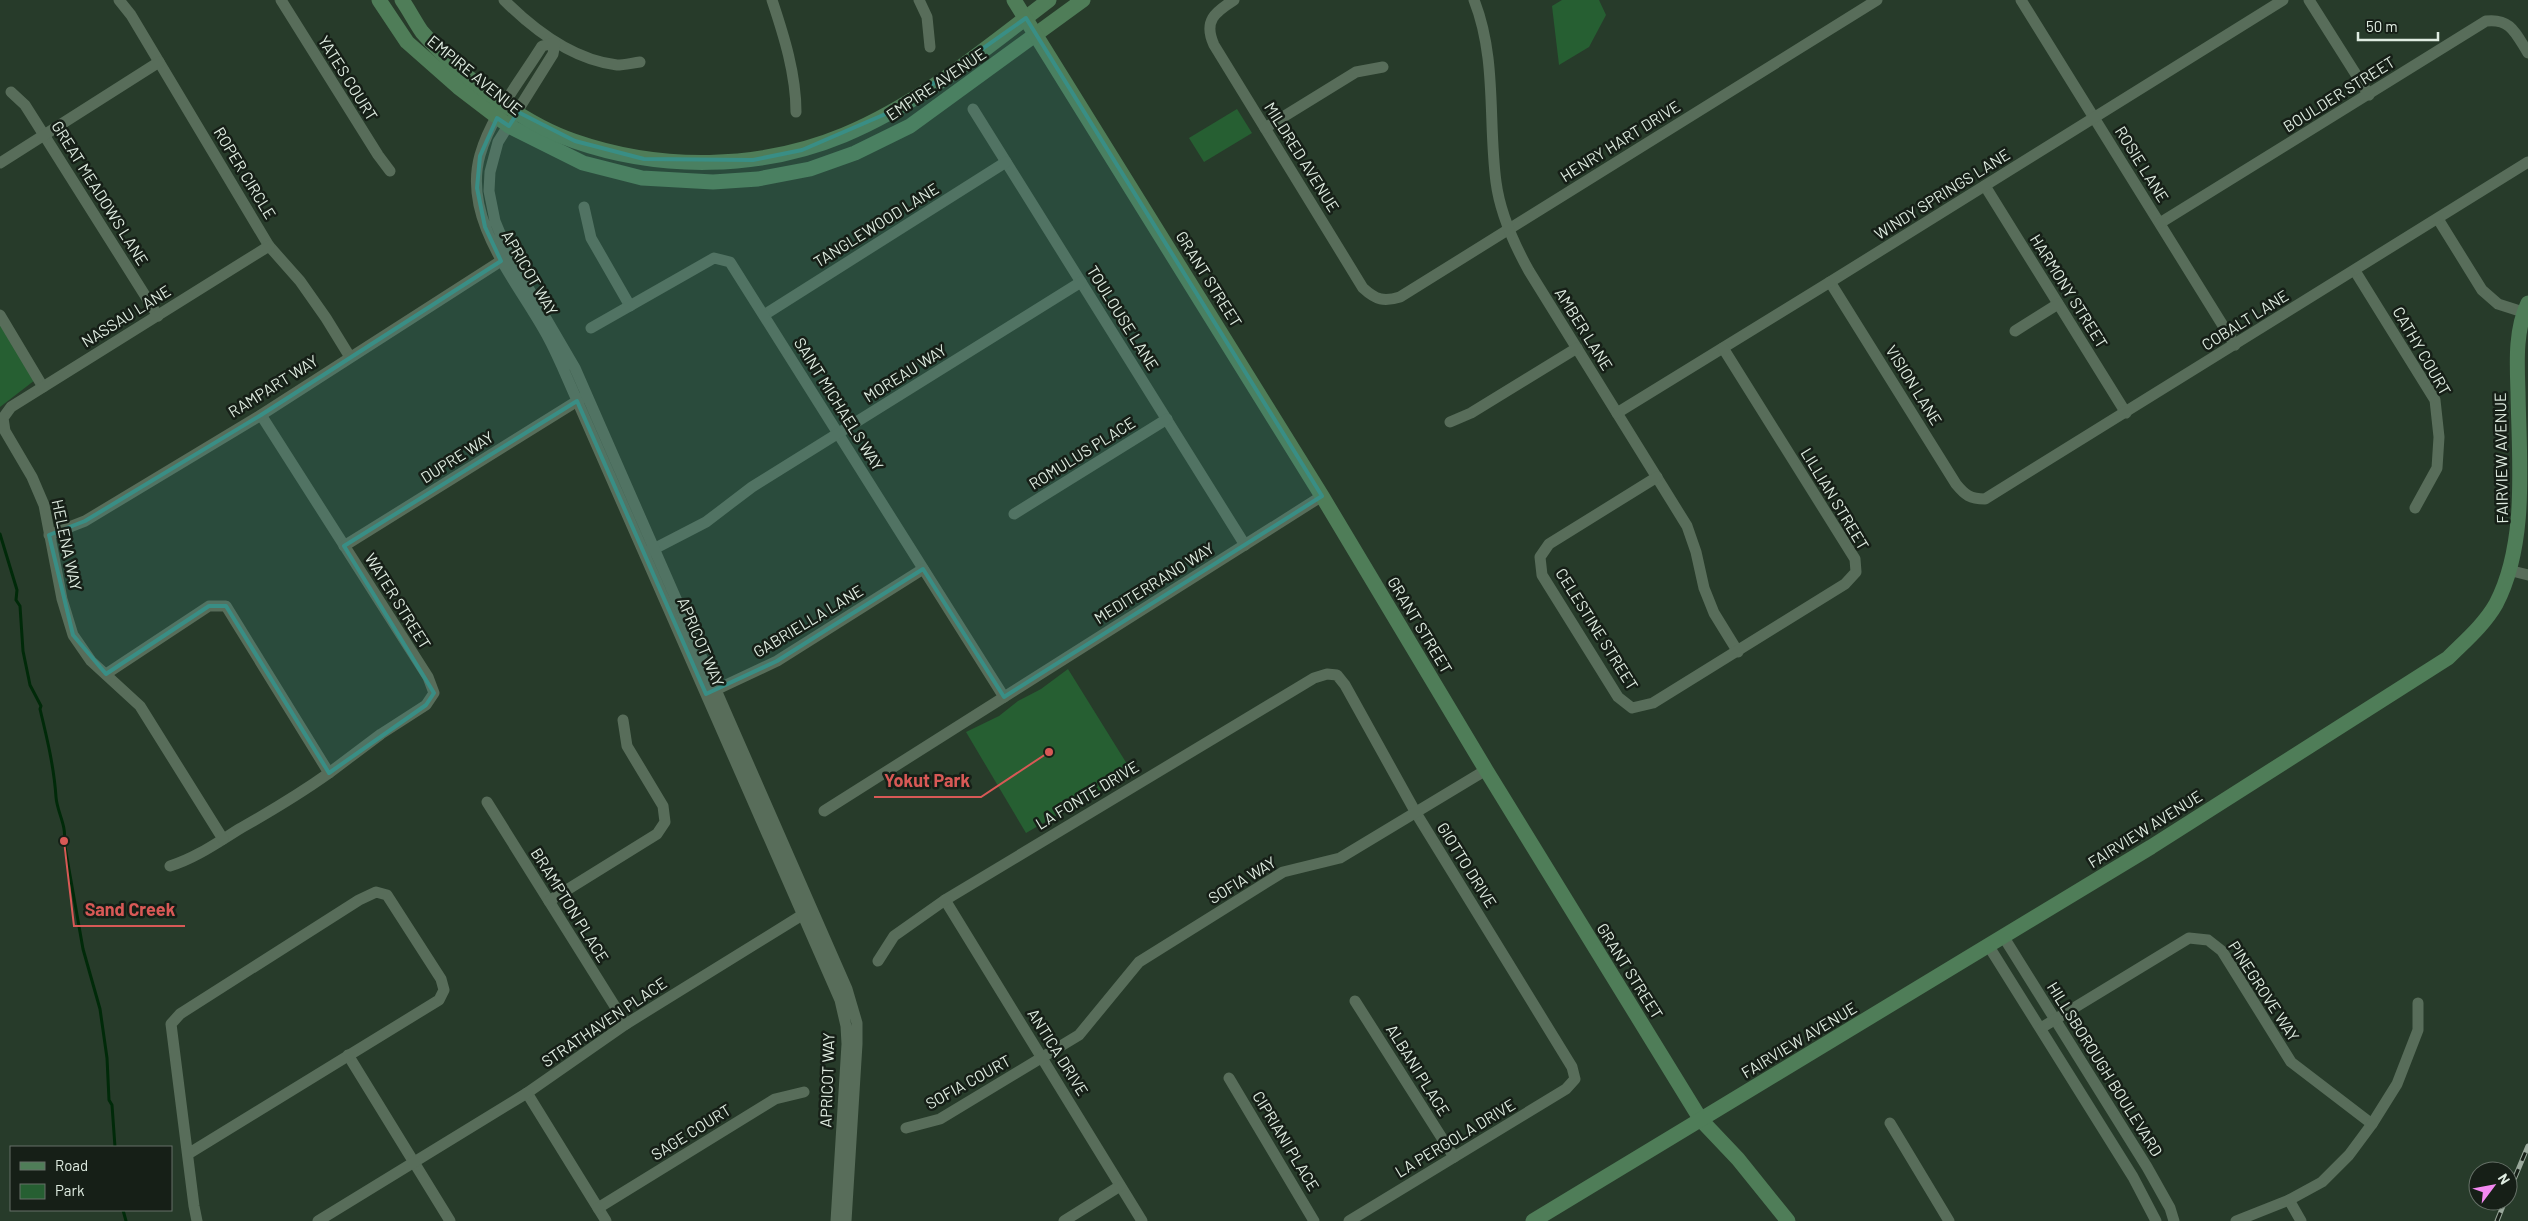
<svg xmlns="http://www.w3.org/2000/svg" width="2528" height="1221" font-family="Barlow,sans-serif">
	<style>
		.green { fill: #265f32 }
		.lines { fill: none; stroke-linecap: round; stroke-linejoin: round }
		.stream { stroke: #002a09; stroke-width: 3 }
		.street { stroke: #586d5a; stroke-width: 11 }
		.secondary { stroke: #4f7d58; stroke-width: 15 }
		.rail-casing { stroke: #99a89b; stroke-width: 5 }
		.rail { stroke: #161f17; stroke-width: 3; stroke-dasharray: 9; stroke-linecap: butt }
		.marked { fill: #398e85; fill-opacity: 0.2; stroke: #398e85; stroke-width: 4; stroke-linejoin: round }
		.labels { text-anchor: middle; stroke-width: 5; stroke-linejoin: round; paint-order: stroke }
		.street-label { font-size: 16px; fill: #dfece1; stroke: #161f17 }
		.leader { fill: none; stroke: #d85956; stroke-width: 2 }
		.callout-dot { fill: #d85956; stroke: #161f17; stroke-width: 2 }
		.callout-label { font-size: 18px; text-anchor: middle; font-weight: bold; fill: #d85956; stroke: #161f17; stroke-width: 5; stroke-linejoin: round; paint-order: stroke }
	</style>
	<rect width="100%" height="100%" fill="#273b2a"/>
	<!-- green -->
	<g class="green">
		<path d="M1562,0H1599L1606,15L1589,47L1559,65L1552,6Z"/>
		<path d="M1237,109L1252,133L1204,162L1189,138Z"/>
		<path d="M0,320L35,380L0,407Z"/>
		<path d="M1068,669L1132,772L1026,833L966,732L999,716L1018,701L1041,689Z"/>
	</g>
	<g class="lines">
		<!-- stream -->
		<g class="stream">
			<path d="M0,534L17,590L16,600L20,606L23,651L30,685L41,706L40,709C47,738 54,767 56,797C57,812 67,826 64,841L83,949L100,1009L107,1058L109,1100L112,1105L115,1147"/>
			<path d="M123,1210L126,1221"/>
		</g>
		<!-- street -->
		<g class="street">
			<path d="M119,0L131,15L269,246L300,281L326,318L350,357"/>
			<path d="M281,0L378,155L390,171"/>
			<path d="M504,0C534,30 573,60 617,65C624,65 632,63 640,62"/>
			<path d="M772,0C784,36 796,74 796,112"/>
			<path d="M919,0L927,17L930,47"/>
			<path d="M1234,0C1215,12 1203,21 1214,45L1363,288C1376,300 1384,302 1400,297L1877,0"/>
			<path d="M1474,0C1497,58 1488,121 1496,182C1500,213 1514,244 1529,271L1687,526L1696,552L1704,588L1714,613L1738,652"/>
			<path d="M2021,0L2235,345"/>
			<path d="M2309,0L2369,95"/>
			<path d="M11,92L25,105L44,135L158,316"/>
			<path d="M973,109L1245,545"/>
			<path d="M1265,128L1356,72L1383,67"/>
			<path d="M0,163L159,62"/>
			<path d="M1985,186L2126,413"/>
			<path d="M584,207L591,238L630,306"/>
			<path d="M2438,219L2482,290L2498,304L2523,312"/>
			<path d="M2160,223L2486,21C2511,18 2516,34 2528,53"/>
			<path d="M2355,271L2435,400L2439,437L2437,468L2415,508"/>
			<path d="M1830,282L1956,484C1965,495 1970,499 1985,499L2528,162"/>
			<path d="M0,315L43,387"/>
			<path d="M764,315L1006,162"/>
			<path d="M591,328L714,258L730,262L1004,697"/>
			<path d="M2015,331L2058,304"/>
			<path d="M1617,413L1830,282L2283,0"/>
			<path d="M261,415L428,677L434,693L426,705L381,734L329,773"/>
			<path d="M1450,422L1471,413L1577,348"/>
			<path d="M1657,477L1549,544L1540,557L1542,575L1618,697L1632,708L1653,703L1845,584L1856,572L1855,559L1723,348"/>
			<path d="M1014,514L1167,419"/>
			<path d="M49,535L85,521L261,415L507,257"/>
			<path d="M344,546L582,398"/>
			<path d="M648,552L706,522L752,487L1081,282"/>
			<path d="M2512,571L2528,575"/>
			<path d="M106,674L209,606H226L329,773C301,793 271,811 241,828C218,842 196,858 170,866"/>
			<path d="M709,693L777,661L923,569"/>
			<path d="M487,802L626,1024"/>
			<path d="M824,811L1322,496"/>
			<path d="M223,839L140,706L91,661L73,635L62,599L44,505L32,477L5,431L3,418L11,407L269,246"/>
			<path d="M945,900L1142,1221"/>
			<path d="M549,901L657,834L665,822L663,806L627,746L623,720"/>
			<path d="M2003,936L2147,1167L2170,1208L2174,1221"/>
			<path d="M1988,945L2133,1177L2156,1221"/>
			<path d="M878,961L894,936L945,900L1314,678L1327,674L1337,675L1345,685L1416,813L1572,1067L1575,1079L1566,1089L1349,1221"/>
			<path d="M1355,1001L1454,1157"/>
			<path d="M2041,1028L2189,938L2208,940L2222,951L2291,1062L2372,1124"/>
			<path d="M348,1055L450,1221"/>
			<path d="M1229,1078L1314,1221"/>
			<path d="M527,1093L606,1221"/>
			<path d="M1890,1123L1949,1221"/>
			<path d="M906,1128L940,1119L1079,1035L1139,962L1283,872L1340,858L1486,770"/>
			<path d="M188,1154L439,1000L444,990L441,979L387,895L376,892L359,900L180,1014L171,1024L194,1206L197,1221"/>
			<path d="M2289,1200L2301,1221"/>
			<path d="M598,1208L775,1099L804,1092"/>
			<path d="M318,1221L527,1093L626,1024L807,912"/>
			<path d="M836,1221L847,1044L846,1026L840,1000L565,373C560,362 555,350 549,339C521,285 461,222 480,155C491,116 521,80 542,46L555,43L553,54L498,142L490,172L489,191L495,221L509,255L575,368L847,989L857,1023V1044L846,1221"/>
			<path d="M1064,1221L1120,1186"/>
			<path d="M2236,1221L2289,1200L2322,1182L2349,1155L2372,1124L2397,1084L2418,1030V1003"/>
		</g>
		<!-- secondary -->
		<g class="secondary">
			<path d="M379,0L407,42L458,87L509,126L583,163L642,178L713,182L758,179L810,169L855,153L910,126L1083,0"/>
			<path d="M402,0C409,10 415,22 422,32C458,74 521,123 574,141C660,171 760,170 844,135C919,104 985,49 1049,0"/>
			<path d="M1014,0L1322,496L1486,770L1701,1120L1738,1159L1788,1221"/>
			<path d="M1533,1221L2151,847L2448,658C2465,641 2484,625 2496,604C2528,543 2519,460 2518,392C2517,363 2515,330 2528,303"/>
		</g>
		<defs>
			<g id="rail">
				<path d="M2508,1194L2528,1146"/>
				<path d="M2497,1221L2505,1201"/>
			</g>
		</defs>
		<!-- rail casing -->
		<use href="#rail" class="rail-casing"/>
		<!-- rail -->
		<use href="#rail" class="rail"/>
	</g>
	<!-- marked area -->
	<path class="marked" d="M1026,18L1322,496L1004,697L923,569L777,661L706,694L577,401L344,546L434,693L426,705L329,773L226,606H209L106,674L73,635L49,535L85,521L261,415L501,261L485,227L477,188L480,156L497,118L509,126L518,112L575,141L644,159L753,160L802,150L897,109Z"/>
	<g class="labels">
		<!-- street labels -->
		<g class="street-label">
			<text transform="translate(475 75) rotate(39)" y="6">EMPIRE AVENUE</text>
			<text transform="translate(348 78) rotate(58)" y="6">YATES COURT</text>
			<text transform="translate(936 84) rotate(-34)" y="6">EMPIRE AVENUE</text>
			<text transform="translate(2339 94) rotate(-32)" y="6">BOULDER STREET</text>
			<text transform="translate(1620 141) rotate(-32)" y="6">HENRY HART DRIVE</text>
			<text transform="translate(1302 157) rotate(58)" y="6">MILDRED AVENUE</text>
			<text transform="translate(2142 164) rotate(58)" y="6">ROSIE LANE</text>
			<text transform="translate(245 173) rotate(59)" y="6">ROPER CIRCLE</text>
			<text transform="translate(100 193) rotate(58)" y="6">GREAT MEADOWS LANE</text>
			<text transform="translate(1942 194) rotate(-32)" y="6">WINDY SPRINGS LANE</text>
			<text transform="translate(876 225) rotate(-32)" y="6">TANGLEWOOD LANE</text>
			<text transform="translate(530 273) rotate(60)" y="6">APRICOT WAY</text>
			<text transform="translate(1209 279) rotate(58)" y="6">GRANT STREET</text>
			<text transform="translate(2069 291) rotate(58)" y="6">HARMONY STREET</text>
			<text transform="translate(126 316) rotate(-32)" y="6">NASSAU LANE</text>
			<text transform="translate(1123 318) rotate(58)" y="6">TOULOUSE LANE</text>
			<text transform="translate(2245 320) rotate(-32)" y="6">COBALT LANE</text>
			<text transform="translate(1584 329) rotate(58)" y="6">AMBER LANE</text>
			<text transform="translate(2422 351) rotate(60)" y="6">CATHY COURT</text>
			<text transform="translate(905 373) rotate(-32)" y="6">MOREAU WAY</text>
			<text transform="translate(1914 385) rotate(58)" y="6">VISION LANE</text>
			<text transform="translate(273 386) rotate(-32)" y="6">RAMPART WAY</text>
			<text transform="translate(839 404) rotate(58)" y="6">SAINT MICHAELS WAY</text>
			<text transform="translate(1082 453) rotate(-32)" y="6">ROMULUS PLACE</text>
			<text transform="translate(457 457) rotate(-32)" y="6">DUPRE WAY</text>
			<text transform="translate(2501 458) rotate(-91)" y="6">FAIRVIEW AVENUE</text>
			<text transform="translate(1835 499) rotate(59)" y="6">LILLIAN STREET</text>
			<text transform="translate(67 545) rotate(78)" y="6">HELENA WAY</text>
			<text transform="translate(1154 583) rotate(-32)" y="6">MEDITERRANO WAY</text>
			<text transform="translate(398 601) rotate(58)" y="6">WATER STREET</text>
			<text transform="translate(808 621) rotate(-31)" y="6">GABRIELLA LANE</text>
			<text transform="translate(1420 625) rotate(59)" y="6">GRANT STREET</text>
			<text transform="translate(1597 629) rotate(58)" y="6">CELESTINE STREET</text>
			<text transform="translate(701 642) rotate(67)" y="6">APRICOT WAY</text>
			<text transform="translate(1087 795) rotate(-31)" y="6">LA FONTE DRIVE</text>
			<text transform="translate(2145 829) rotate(-32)" y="6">FAIRVIEW AVENUE</text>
			<text transform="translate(1467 865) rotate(58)" y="6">GIOTTO DRIVE</text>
			<text transform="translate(1242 880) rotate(-31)" y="6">SOFIA WAY</text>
			<text transform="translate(570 905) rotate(58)" y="6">BRAMPTON PLACE</text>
			<text transform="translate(1630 971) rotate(58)" y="6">GRANT STREET</text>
			<text transform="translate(2264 991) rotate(57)" y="6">PINEGROVE WAY</text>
			<text transform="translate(604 1022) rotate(-34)" y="6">STRATHAVEN PLACE</text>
			<text transform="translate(1799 1040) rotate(-31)" y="6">FAIRVIEW AVENUE</text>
			<text transform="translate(1058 1052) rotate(58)" y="6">ANTICA DRIVE</text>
			<text transform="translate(2105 1069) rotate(58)" y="6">HILLSBOROUGH BOULEVARD</text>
			<text transform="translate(1418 1070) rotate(58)" y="6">ALBANI PLACE</text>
			<text transform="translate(827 1080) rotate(-88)" y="6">APRICOT WAY</text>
			<text transform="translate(968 1082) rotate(-29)" y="6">SOFIA COURT</text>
			<text transform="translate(691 1132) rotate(-32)" y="6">SAGE COURT</text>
			<text transform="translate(1455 1138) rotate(-31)" y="6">LA PERGOLA DRIVE</text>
			<text transform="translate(1286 1141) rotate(59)" y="6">CIPRIANI PLACE</text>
		</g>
	</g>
	<!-- callouts -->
	<path class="leader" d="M1049 752L981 797H874M64 841L74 926H185"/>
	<g class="callout-dot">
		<circle cx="1049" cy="752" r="5"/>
		<circle cx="64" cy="841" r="5"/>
	</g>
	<g class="callout-label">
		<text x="927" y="787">Yokut Park</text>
		<text x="130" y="916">Sand Creek</text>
	</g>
	<!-- legend -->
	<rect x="10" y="1146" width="162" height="65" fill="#161f17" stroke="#667168"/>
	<rect x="20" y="1162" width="25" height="8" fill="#4f7d58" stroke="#667168"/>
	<text x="55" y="1171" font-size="15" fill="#dfece1">Road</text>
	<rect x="20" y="1184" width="25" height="15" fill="#265f32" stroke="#667168"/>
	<text x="55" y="1196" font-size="15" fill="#dfece1">Park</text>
	<!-- north arrow -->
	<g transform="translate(2493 1186) rotate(58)"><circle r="24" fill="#161f17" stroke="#667168"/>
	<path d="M0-4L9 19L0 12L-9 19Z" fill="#f389f1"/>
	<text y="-8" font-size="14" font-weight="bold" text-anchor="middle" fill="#dfece1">N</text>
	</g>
	<!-- scale -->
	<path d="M2358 32v8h80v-8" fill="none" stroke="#dfece1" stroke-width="2.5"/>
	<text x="2366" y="32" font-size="15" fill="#dfece1" stroke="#161f17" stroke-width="4" paint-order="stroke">50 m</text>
</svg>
